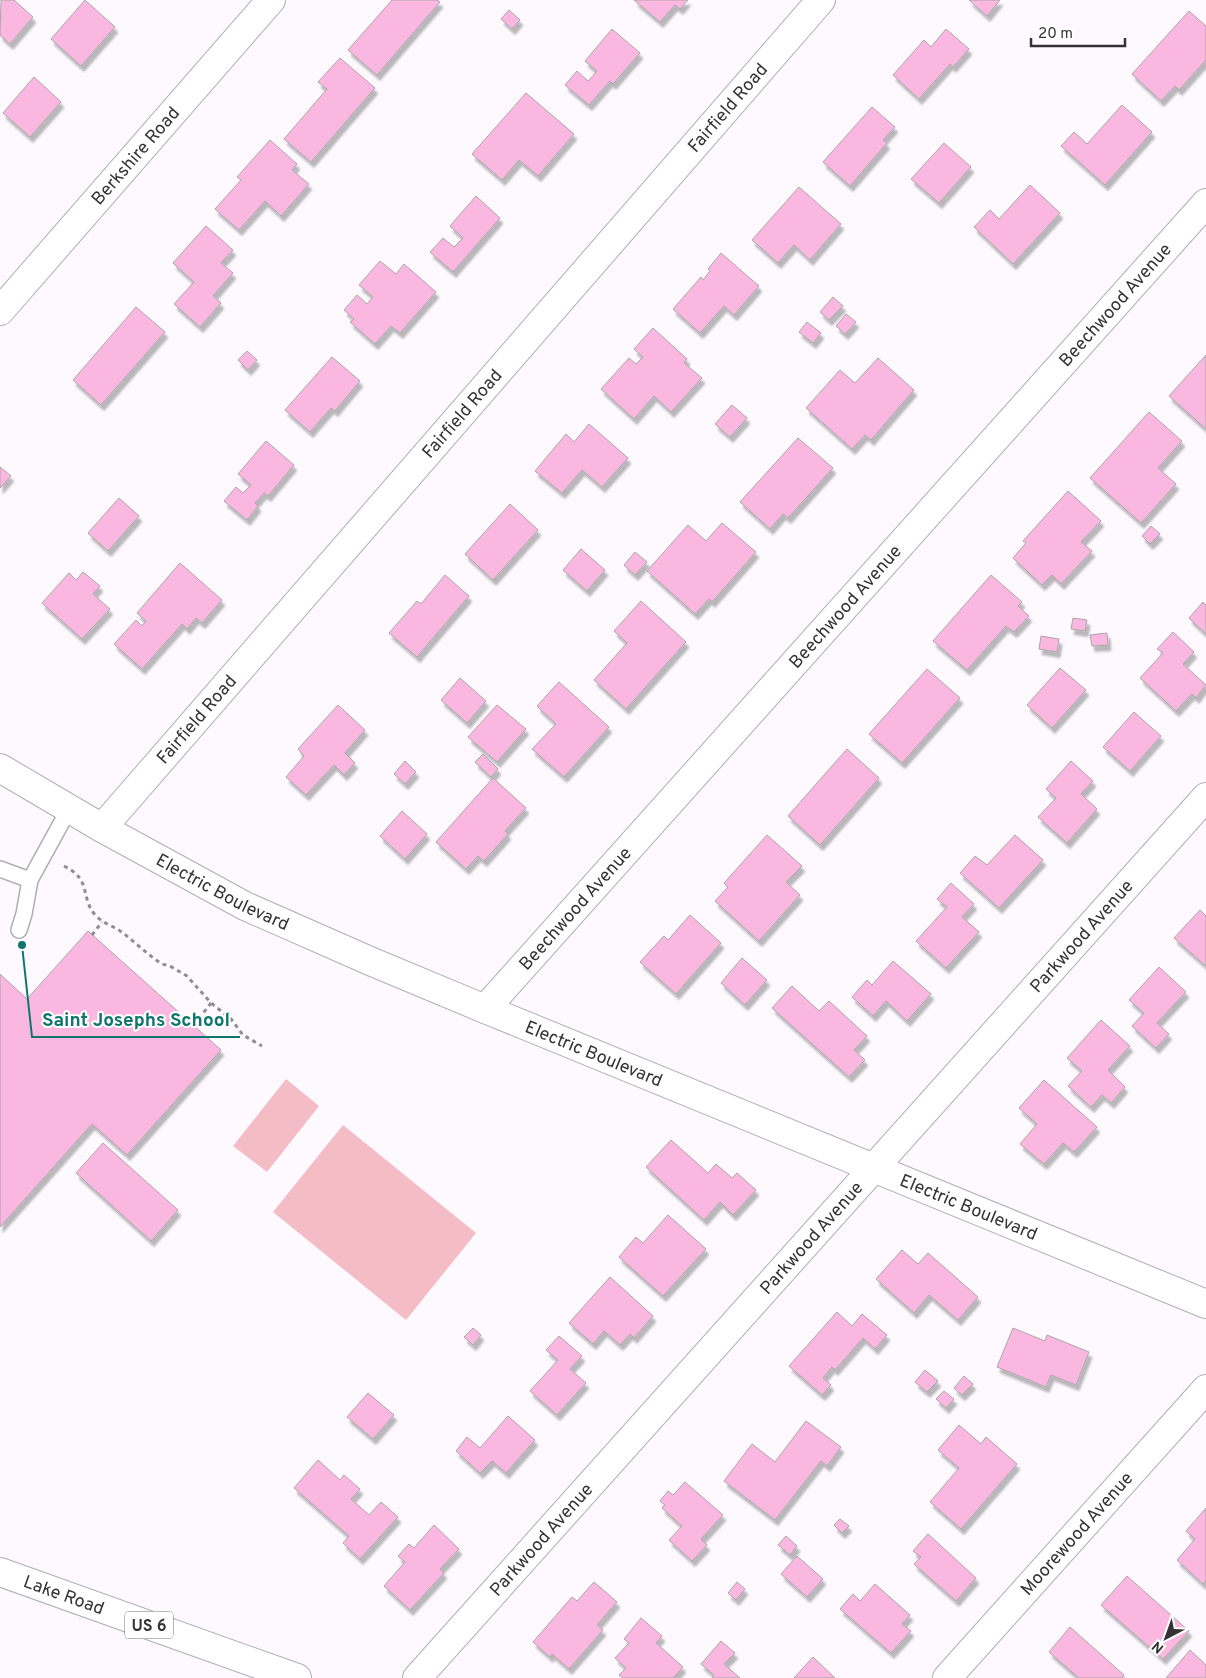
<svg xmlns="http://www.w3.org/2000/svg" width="1206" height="1678" font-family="Overpass,sans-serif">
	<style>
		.green { fill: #f4bdc6 }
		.building { fill: #fab7e0; stroke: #aba5a8; filter: url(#shadow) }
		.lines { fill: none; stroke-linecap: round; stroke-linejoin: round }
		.service-casing { stroke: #b1adb3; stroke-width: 18 }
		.minor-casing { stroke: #b1adb3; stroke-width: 30 }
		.tertiary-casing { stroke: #b1adb3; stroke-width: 30 }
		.primary-casing { stroke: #b1adb3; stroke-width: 30 }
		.path { stroke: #908d91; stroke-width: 3; stroke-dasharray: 4 4; stroke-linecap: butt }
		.service { stroke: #fff; stroke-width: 15 }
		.minor { stroke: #fff; stroke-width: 28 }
		.tertiary { stroke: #fff; stroke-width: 28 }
		.primary { stroke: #fff; stroke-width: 28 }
		.labels { text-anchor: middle; stroke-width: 4; stroke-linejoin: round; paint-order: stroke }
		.shield { fill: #fff; stroke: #717072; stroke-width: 1 }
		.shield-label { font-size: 16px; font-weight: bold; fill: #343235 }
		.street-label { font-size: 18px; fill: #343235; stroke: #fff }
		.leader { fill: none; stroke: #0f766e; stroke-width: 2 }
		.callout-dot { fill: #0f766e; stroke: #fff; stroke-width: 2 }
		.callout-label { font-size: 19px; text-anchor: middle; font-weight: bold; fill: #0f766e; stroke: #fff; stroke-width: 4; stroke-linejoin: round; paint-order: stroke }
	</style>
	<defs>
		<filter id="shadow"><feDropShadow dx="3" dy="5.5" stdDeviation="1" flood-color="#0004"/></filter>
	</defs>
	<rect width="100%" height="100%" fill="#fdf9ff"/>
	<!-- green -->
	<g class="green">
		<path d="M286,1079L319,1106L267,1172L233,1146Z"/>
		<path d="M343,1125L476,1233L406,1320L273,1212Z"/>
	</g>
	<!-- building -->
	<g class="building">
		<path d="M1,0H14L33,17L10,44L0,35Z"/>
		<path d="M85,0L115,27L81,66L51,39Z"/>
		<path d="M392,0H437L440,2L377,75L348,50Z"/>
		<path d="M634,0H688L680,9L675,5L660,22Z"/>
		<path d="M969,0H1000L987,16Z"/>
		<path d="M509,10L520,20L512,29L501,19Z"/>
		<path d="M1189,11L1206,26V60L1179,90L1175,86L1161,101L1132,74Z"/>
		<path d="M612,29L640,53L613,84L610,81L589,105L565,85L577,71L588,81L597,71L585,61Z"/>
		<path d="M946,29L969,49L953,67L950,64L919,99L893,75L924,40L931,47Z"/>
		<path d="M340,58L375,88L311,162L284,139L327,89L318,82Z"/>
		<path d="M34,77L61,102L30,137L3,113Z"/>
		<path d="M526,93L574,134L538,176L519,160L502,180L472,154Z"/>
		<path d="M1122,105L1152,132L1105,185L1061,146L1074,132L1087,144Z"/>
		<path d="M872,107L895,127L883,140L887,143L850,186L823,162Z"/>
		<path d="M270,140L297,164L292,170L309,184L281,216L265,201L239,230L215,209L241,180L237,177Z"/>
		<path d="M944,143L971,167L939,203L911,179Z"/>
		<path d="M1030,185L1060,213L1013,264L974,227L990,210L999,219Z"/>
		<path d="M799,187L841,224L810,260L794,245L778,263L752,240Z"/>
		<path d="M476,196L500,218L453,272L430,252L443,238L454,247L463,238L450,226Z"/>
		<path d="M206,226L233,250L221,263L233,273L213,296L221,303L200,327L174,304L194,282L173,263Z"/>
		<path d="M721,253L759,286L734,315L724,306L700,333L673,309L701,277L703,280L710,271L708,269Z"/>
		<path d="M380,261L396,274L404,264L436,292L400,333L391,326L375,344L350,322L354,319L344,310L357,295L367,304L373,297L359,285Z"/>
		<path d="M833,297L843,306L829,320L820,312Z"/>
		<path d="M136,307L165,332L101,405L73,380Z"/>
		<path d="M846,314L856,322L845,334L836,326Z"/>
		<path d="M807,322L821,333L813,343L799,332Z"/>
		<path d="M653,328L687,359L684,363L702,378L671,412L654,396L634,419L601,389L629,358L636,364L643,357L634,349Z"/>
		<path d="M247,351L257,360L248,370L238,360Z"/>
		<path d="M1206,355V429L1169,396Z"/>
		<path d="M332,357L360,381L335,411L331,408L310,432L285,410Z"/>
		<path d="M878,358L914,390L871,440L865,435L852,449L806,408L840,370L855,383Z"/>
		<path d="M732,405L747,418L730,437L715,424Z"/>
		<path d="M1149,412L1182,441L1158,468L1176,484L1141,523L1090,478Z"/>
		<path d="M589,424L628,458L602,487L582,470L562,493L535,471L566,434L574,442Z"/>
		<path d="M798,438L833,468L788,518L783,514L770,529L740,502Z"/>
		<path d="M266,441L294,465L268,496L264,493L255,503L258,506L247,520L224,501L236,487L243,493L251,485L238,474Z"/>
		<path d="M0,467L11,476L0,488Z"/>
		<path d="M1068,491L1101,521L1081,542L1092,551L1061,584L1052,575L1042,585L1013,558L1026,543L1023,541Z"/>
		<path d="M119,498L139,516L108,551L88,533Z"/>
		<path d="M510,504L538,530L493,580L465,554Z"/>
		<path d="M722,523L756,552L712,602L709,599L695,614L647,571L688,525L706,541Z"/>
		<path d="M1151,526L1160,534L1150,544L1142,536Z"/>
		<path d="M581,549L605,570L587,591L563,570Z"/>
		<path d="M635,552L647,562L635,575L624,565Z"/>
		<path d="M180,563L222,600L202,623L196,618L187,629L182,624L142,669L114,644L136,620L142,626L146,621L137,613Z"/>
		<path d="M83,572L100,586L93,594L110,609L82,639L42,603L69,573L76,580Z"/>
		<path d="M445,575L469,596L417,657L389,633L417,601L421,604Z"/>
		<path d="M991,575L1022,602L1018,606L1029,616L1014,632L1006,626L967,670L933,641Z"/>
		<path d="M641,601L686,642L626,709L594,680L627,643L614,631Z"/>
		<path d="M1203,602L1206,605V634L1189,618Z"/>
		<path d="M1073,618L1087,620L1085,631L1071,629Z"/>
		<path d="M1173,632L1194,652L1183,664L1206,685L1196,698L1192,694L1176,711L1140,678L1163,653L1157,649Z"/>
		<path d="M1107,633L1108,645L1092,646L1090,635Z"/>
		<path d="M1041,636L1059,639L1057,652L1039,649Z"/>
		<path d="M1060,668L1086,690L1052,728L1027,705Z"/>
		<path d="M927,669L960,698L902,763L869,734Z"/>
		<path d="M460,678L486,701L467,723L441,700Z"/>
		<path d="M559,682L609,727L564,777L532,749L556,724L537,706Z"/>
		<path d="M338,705L365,730L345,753L355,763L344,775L334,765L306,795L286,777L304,756L298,749Z"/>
		<path d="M497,705L526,729L497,762L468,737Z"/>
		<path d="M1134,712L1161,736L1130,771L1103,747Z"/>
		<path d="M847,749L879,778L820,845L788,816Z"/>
		<path d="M483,754L498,769L491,777L475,762Z"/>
		<path d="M405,761L416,772L405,784L394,774Z"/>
		<path d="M1071,761L1093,781L1081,794L1097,809L1067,843L1038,817L1056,798L1046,789Z"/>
		<path d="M493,778L526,808L505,831L508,834L484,861L478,856L466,869L436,842Z"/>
		<path d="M402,811L427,834L405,859L380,836Z"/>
		<path d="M767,835L802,866L786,882L800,895L759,941L715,901L728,887L724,883Z"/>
		<path d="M1015,835L1043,860L999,908L960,873L975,856L987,865Z"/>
		<path d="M951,883L974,904L962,917L979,932L946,968L916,941L947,907L937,899Z"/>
		<path d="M1200,910L1206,916V966L1174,938Z"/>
		<path d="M690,915L721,943L676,994L640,962L664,936L668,940Z"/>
		<path d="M88,931L221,1050L127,1155L92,1124L0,1227V974L27,999Z"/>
		<path d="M742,958L767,980L745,1005L721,983Z"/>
		<path d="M893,961L931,994L907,1021L886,1001L873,1016L852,997L867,980L872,985Z"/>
		<path d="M1159,967L1186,992L1157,1023L1169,1034L1156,1048L1132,1026L1144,1013L1129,1000Z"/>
		<path d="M792,986L819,1011L829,1001L867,1036L854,1050L865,1060L849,1077L772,1008Z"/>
		<path d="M1101,1020L1130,1046L1108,1070L1125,1087L1111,1103L1102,1095L1091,1107L1068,1086L1082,1071L1067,1058Z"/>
		<path d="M1044,1080L1097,1127L1074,1152L1063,1143L1044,1164L1020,1144L1037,1124L1019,1108Z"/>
		<path d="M671,1140L708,1173L716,1164L732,1178L737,1173L756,1190L733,1215L720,1202L704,1220L646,1167Z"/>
		<path d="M103,1143L178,1210L151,1241L76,1173Z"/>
		<path d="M668,1215L706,1249L663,1296L619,1257L636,1237L643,1243Z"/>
		<path d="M902,1250L918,1264L928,1253L978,1297L958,1320L929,1295L914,1313L876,1279Z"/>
		<path d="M610,1277L653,1316L634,1338L630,1334L620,1345L604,1331L593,1344L569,1323Z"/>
		<path d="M837,1312L852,1326L862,1314L887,1335L875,1349L863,1338L835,1370L832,1367L823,1378L831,1385L822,1395L789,1366Z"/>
		<path d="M473,1328L481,1335L473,1345L464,1337Z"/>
		<path d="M1013,1328L1045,1341L1047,1335L1089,1352L1076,1385L1051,1375L1046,1387L997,1367Z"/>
		<path d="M559,1336L582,1356L570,1369L586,1383L557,1415L530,1391L558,1360L546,1350Z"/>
		<path d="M925,1370L938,1381L927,1392L915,1382Z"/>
		<path d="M964,1376L973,1384L962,1395L954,1388Z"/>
		<path d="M944,1391L954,1399L946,1408L936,1399Z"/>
		<path d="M368,1393L394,1415L373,1439L347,1417Z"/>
		<path d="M508,1416L535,1440L506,1473L492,1461L480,1473L456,1451L467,1437L480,1448Z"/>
		<path d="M806,1421L841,1447L827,1466L821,1461L775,1520L724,1481L752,1444L775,1462Z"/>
		<path d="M959,1425L981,1444L986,1437L1017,1464L961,1529L930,1502L959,1468L938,1450Z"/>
		<path d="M318,1460L340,1480L344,1475L360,1489L351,1499L369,1515L381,1502L398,1517L360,1559L343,1543L349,1536L294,1488Z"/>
		<path d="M685,1482L723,1515L701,1539L707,1545L692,1561L669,1540L682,1526L662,1508L665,1505L660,1501L668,1491L673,1495Z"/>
		<path d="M1206,1508V1581L1203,1584L1177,1560L1195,1539L1186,1531Z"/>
		<path d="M840,1519L849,1526L842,1533L834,1525Z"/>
		<path d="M434,1525L459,1549L440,1569L444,1573L410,1610L384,1586L405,1562L398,1556L409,1544L414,1548Z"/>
		<path d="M928,1534L976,1578L956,1601L914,1564L921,1557L913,1551Z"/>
		<path d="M786,1536L797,1546L790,1555L778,1545Z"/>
		<path d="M797,1556L823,1579L807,1597L781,1574Z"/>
		<path d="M1127,1576L1189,1631L1163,1659L1101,1605Z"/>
		<path d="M594,1582L617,1602L597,1625L603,1630L569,1669L552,1654L550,1657L533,1642L572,1597L577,1601Z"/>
		<path d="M737,1582L745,1589L736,1600L728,1593Z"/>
		<path d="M875,1584L910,1615L902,1624L911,1631L891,1653L840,1609L853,1594L860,1601Z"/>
		<path d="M641,1618L662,1636L656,1643L683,1667L673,1678H623L619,1675L626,1668L615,1658L629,1643L624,1639Z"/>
		<path d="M1070,1627L1124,1675L1122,1678H1079L1049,1652Z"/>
		<path d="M721,1641L735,1653L724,1664L740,1678H712L714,1675L701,1664Z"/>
		<path d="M1190,1650L1206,1665V1678H1166Z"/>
		<path d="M813,1657L835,1678H794Z"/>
	</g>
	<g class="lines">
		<defs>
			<g id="service">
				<path d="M0,869L30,880"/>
				<path d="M19,930L24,914L30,880L69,809"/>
			</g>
			<g id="minor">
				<path id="s1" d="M0,311L271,0"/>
				<path id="s2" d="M102,828L821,0"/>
				<path id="s3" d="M485,1009L1206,203"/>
				<path id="s4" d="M417,1678L1206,797"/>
				<path id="s5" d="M947,1678L1206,1389"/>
			</g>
			<g id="tertiary">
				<path id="s6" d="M0,768L102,828L245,906L370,961L485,1009L1206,1304"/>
			</g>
			<g id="primary">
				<path id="s7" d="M0,1572L297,1678"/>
			</g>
		</defs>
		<!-- service casing -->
		<use href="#service" class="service-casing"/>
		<!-- minor casing -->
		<use href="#minor" class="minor-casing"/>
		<!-- tertiary casing -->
		<use href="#tertiary" class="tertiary-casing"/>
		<!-- primary casing -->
		<use href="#primary" class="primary-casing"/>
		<!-- path -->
		<g class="path">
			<path d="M64,866C93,880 79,897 96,916C104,924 114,926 123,933C136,943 148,955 162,964L170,966L187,976L211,1003L231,1019L243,1035L262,1046"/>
			<path d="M92,935L102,922"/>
			<path d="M194,1025L211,1003"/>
		</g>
		<!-- service -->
		<use href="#service" class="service"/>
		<!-- minor -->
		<use href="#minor" class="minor"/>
		<!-- tertiary -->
		<use href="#tertiary" class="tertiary"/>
		<!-- primary -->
		<use href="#primary" class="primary"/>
	</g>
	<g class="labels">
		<!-- shield labels -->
		<rect class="shield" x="125" y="1611.5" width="48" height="27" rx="4"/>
		<g class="shield-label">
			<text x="149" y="1631">US 6</text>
		</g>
		<!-- street labels -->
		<g class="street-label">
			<text dy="6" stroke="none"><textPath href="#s2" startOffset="954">Fairfield Road</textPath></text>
			<text dy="6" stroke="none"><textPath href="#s1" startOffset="206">Berkshire Road</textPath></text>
			<text dy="6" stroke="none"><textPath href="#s3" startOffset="945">Beechwood Avenue</textPath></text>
			<text dy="6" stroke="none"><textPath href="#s2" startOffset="549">Fairfield Road</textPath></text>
			<text dy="6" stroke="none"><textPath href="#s3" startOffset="540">Beechwood Avenue</textPath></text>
			<text dy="6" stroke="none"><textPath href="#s2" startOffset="144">Fairfield Road</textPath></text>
			<text dy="6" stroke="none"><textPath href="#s6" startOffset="255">Electric Boulevard</textPath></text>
			<text dy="6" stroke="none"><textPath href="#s3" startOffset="135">Beechwood Avenue</textPath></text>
			<text dy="6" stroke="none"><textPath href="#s4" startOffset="996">Parkwood Avenue</textPath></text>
			<text dy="6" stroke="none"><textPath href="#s6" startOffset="660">Electric Boulevard</textPath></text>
			<text dy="6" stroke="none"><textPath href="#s6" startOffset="1065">Electric Boulevard</textPath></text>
			<text dy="6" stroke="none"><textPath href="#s4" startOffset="591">Parkwood Avenue</textPath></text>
			<text dy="6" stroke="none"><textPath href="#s5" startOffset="194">Moorewood Avenue</textPath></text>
			<text dy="6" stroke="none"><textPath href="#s4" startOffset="186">Parkwood Avenue</textPath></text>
			<text dy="6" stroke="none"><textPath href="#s7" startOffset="68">Lake Road</textPath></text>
		</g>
	</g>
	<!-- callouts -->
	<path class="leader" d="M22 945L32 1037H240"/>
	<circle class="callout-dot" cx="22" cy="945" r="5"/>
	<g class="callout-label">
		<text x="136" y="1026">Saint Josephs School</text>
	</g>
	<!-- north arrow -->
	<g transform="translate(1166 1638) rotate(221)" stroke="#ffffff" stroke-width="4" paint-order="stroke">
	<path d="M0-4L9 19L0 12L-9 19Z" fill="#343235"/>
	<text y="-8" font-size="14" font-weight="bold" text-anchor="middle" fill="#343235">N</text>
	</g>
	<!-- scale -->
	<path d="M1031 38v8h94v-8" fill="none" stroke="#343235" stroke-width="2.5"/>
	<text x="1038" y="38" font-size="15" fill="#343235" stroke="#ffffff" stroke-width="4" paint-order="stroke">20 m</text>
</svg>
